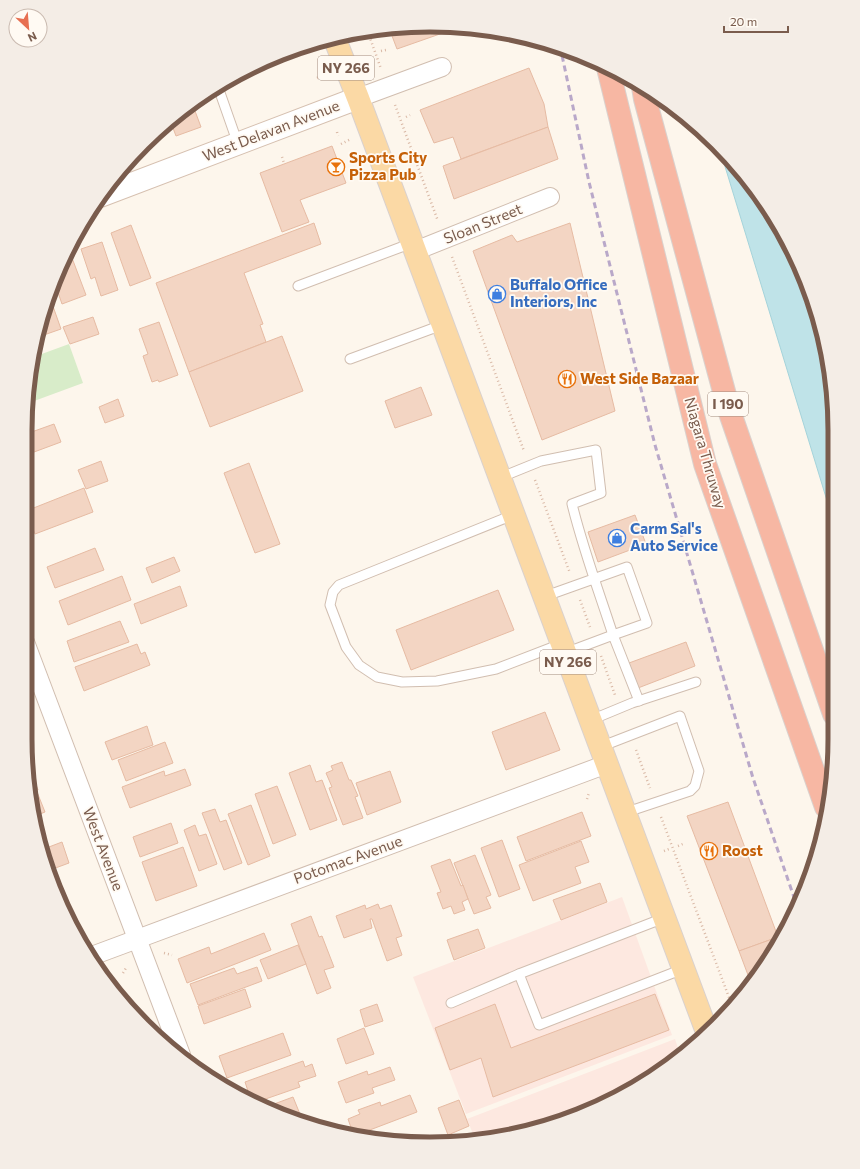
<svg xmlns="http://www.w3.org/2000/svg" width="860" height="1169" font-family="Commissioner,sans-serif">
	<style>
		.commercial { fill: #fde8e0 }
		.green { fill: #d8ecc9 }
		.water { fill: #bfe3e8; stroke: #a5d3da }
		.building { fill: #f3d5c3; stroke: #e6bba3 }
		.lines { fill: none; stroke-linecap: round; stroke-linejoin: round }
		.lane-casing { stroke: #d1beb0; stroke-width: 11 }
		.street-casing { stroke: #d1beb0; stroke-width: 20 }
		.secondary-casing { stroke: #d6c0b0; stroke-width: 24 }
		.primary-casing { stroke: #dad1cd; stroke-width: 24 }
		.highway-casing { stroke: #dad1cd; stroke-width: 24 }
		.path { stroke: #d9b8a5; stroke-width: 2.5; stroke-dasharray: 1 3; stroke-linecap: butt }
		.lane { stroke: #fff; stroke-width: 9 }
		.street { stroke: #fff; stroke-width: 18 }
		.secondary { stroke: #fff; stroke-width: 22 }
		.primary { stroke: #fbd9a5; stroke-width: 22 }
		.highway { stroke: #f7b7a3; stroke-width: 22 }
		.rail { stroke: #b9a8c9; stroke-width: 3; stroke-dasharray: 6 4; stroke-linecap: butt }
		.labels { text-anchor: middle; stroke-width: 3.5; stroke-linejoin: round; paint-order: stroke }
		.shield { fill: #fffaf3; stroke: #a28b7f; stroke-width: 1 }
		.shield-label { font-size: 14px; font-weight: bold; fill: #7a5c4d }
		.street-label { font-size: 15px; fill: #7a5c4d; stroke: #fffaf3 }
		.food-label { font-size: 15px; font-weight: bold; fill: #c56008; stroke: #fffaf3; text-anchor: start }
		.shop-label { font-size: 15px; font-weight: bold; fill: #366cbe; stroke: #fffaf3; text-anchor: start }
		.rim { fill: none; stroke: #7a5c4d; stroke-width: 5 }
	</style>
	<rect width="100%" height="100%" fill="#fdf6ec"/>
	<!-- commercial -->
	<g class="commercial">
		<path d="M622,897L672,1035L466,1114L413,977Z"/>
		<path d="M675,1039L681,1057L676,1060L609,1102L560,1122L475,1139L467,1119Z"/>
	</g>
	<!-- green -->
	<path class="green" d="M69,344L83,383L26,404L35,346L39,355Z"/>
	<!-- water -->
	<path class="water" d="M720,150L751,184L804,275L832,377V517Z"/>
	<!-- building -->
	<g class="building">
		<path d="M404,26L457,28L397,49L389,28Z"/>
		<path d="M529,68L544,104L548,127L461,159L453,137L434,143L420,110Z"/>
		<path d="M192,103L201,127L176,136L170,120L184,109Z"/>
		<path d="M165,125L168,132L155,136L158,142L149,145L148,140Z"/>
		<path d="M548,127L558,159L454,199L443,166Z"/>
		<path d="M332,146L346,183L300,200L309,222L282,232L260,173Z"/>
		<path d="M314,223L321,244L244,273L263,324L260,325L266,342L189,372L156,283Z"/>
		<path d="M570,223L615,411L542,440L473,251L512,235L517,242Z"/>
		<path d="M131,225L151,278L130,286L111,233Z"/>
		<path d="M102,242L118,290L101,296L95,277L91,279L81,249Z"/>
		<path d="M69,250L86,295L62,304L54,281Z"/>
		<path d="M49,295L61,329L41,336L38,329L39,325Z"/>
		<path d="M93,317L99,334L70,344L63,327Z"/>
		<path d="M159,322L178,375L159,382L158,380L152,382L143,356L148,354L139,329Z"/>
		<path d="M282,336L303,391L210,427L189,372Z"/>
		<path d="M421,387L432,415L395,428L385,401Z"/>
		<path d="M118,399L124,416L105,423L99,407Z"/>
		<path d="M54,424L61,442L26,455V434Z"/>
		<path d="M101,461L108,481L86,489L78,470Z"/>
		<path d="M249,463L280,544L255,553L224,473Z"/>
		<path d="M84,488L93,512L35,534L26,511Z"/>
		<path d="M635,515L646,544L598,562L588,532Z"/>
		<path d="M95,548L104,570L55,588L47,567Z"/>
		<path d="M174,557L180,571L152,583L146,568Z"/>
		<path d="M122,576L131,600L68,625L59,601Z"/>
		<path d="M180,586L187,606L141,624L134,604Z"/>
		<path d="M498,590L514,630L411,670L396,630Z"/>
		<path d="M120,621L129,642L74,662L67,641Z"/>
		<path d="M686,642L695,666L638,688L629,663Z"/>
		<path d="M137,644L141,654L145,652L150,665L84,691L75,667Z"/>
		<path d="M545,712L560,750L506,770L492,732Z"/>
		<path d="M147,726L153,745L112,760L105,742Z"/>
		<path d="M165,742L173,763L126,781L118,760Z"/>
		<path d="M342,762L349,780H351L358,796L355,797L363,818L343,825L329,788L332,787L326,773L333,770L331,766Z"/>
		<path d="M310,765L316,782L322,780L337,820L310,830L289,773Z"/>
		<path d="M29,769H30L38,790L32,792Z"/>
		<path d="M185,769L191,785L130,808L122,787L164,771L165,776Z"/>
		<path d="M390,771L401,802L367,815L356,783Z"/>
		<path d="M277,786L296,835L273,844L255,794Z"/>
		<path d="M37,792L45,812L35,816L32,794Z"/>
		<path d="M728,802L778,937L739,951L687,816Z"/>
		<path d="M251,805L270,856L248,865L228,814Z"/>
		<path d="M215,809L220,822L226,820L242,863L224,870L202,813Z"/>
		<path d="M582,812L591,836L526,861L517,837Z"/>
		<path d="M171,823L178,843L140,857L133,837Z"/>
		<path d="M195,825L199,836L206,834L217,864L199,871L184,830Z"/>
		<path d="M502,840L520,889L499,897L481,848Z"/>
		<path d="M581,841L589,862L575,867L581,883L533,901L519,865Z"/>
		<path d="M62,842L69,863L50,870L41,850Z"/>
		<path d="M183,847L197,886L156,901L142,862Z"/>
		<path d="M475,855L491,895L486,897L491,908L474,914L454,863Z"/>
		<path d="M450,859L461,886L463,885L468,899L462,902L465,910L454,914L451,906L443,909L437,893L441,892L431,866Z"/>
		<path d="M600,883L607,902L561,920L553,900Z"/>
		<path d="M378,904L380,909L391,905L402,936L396,938L402,955L387,961L372,919H370L372,928L344,938L336,916L365,905L366,909Z"/>
		<path d="M311,916L319,937L322,936L334,967L324,970L331,988L317,994L291,924Z"/>
		<path d="M478,929L485,948L454,960L447,940Z"/>
		<path d="M264,933L271,950L187,983L178,959L209,947L211,954Z"/>
		<path d="M778,937L780,942L751,983L739,951Z"/>
		<path d="M298,945L306,964L268,979L260,960Z"/>
		<path d="M257,967L262,981L198,1005L190,984L234,968L237,974Z"/>
		<path d="M245,989L251,1007L204,1024L198,1006Z"/>
		<path d="M655,994L669,1030L493,1097L481,1058L450,1070L435,1028L495,1004L511,1048Z"/>
		<path d="M377,1004L383,1021L365,1027L360,1010Z"/>
		<path d="M364,1028L374,1054L346,1064L337,1039Z"/>
		<path d="M283,1033L291,1055L227,1078L219,1056Z"/>
		<path d="M303,1061L305,1067L312,1064L316,1076L298,1082L300,1087L254,1103H252L245,1082Z"/>
		<path d="M390,1067L395,1080L372,1088L374,1093L346,1103L338,1082L367,1071L368,1075Z"/>
		<path d="M410,1095L417,1112L354,1136L348,1119L360,1114L358,1110L380,1102L381,1106Z"/>
		<path d="M293,1097L302,1119L266,1107Z"/>
		<path d="M459,1100L469,1126L448,1135L438,1108Z"/>
	</g>
	<g class="lines">
		<defs>
			<g id="lane">
				<path d="M218,87L238,144"/>
				<path d="M298,286L412,243"/>
				<path d="M350,359L442,325"/>
				<path d="M499,478L541,461L596,450L601,493L572,504C583,549 599,592 613,635L647,623L627,567L543,597"/>
				<path d="M513,515L339,585L333,592L330,605L346,647L359,665L377,677L402,682L437,681L496,669L561,644"/>
				<path d="M565,653L613,635L639,701"/>
				<path d="M591,720L632,703L696,682"/>
				<path d="M600,747L680,716L699,771L695,786L690,791L624,813"/>
				<path d="M664,918L519,974L539,1025L683,969"/>
				<path d="M451,1003L519,974"/>
			</g>
			<g id="street">
				<path d="M358,98L442,67"/>
				<path d="M415,251L550,197"/>
				<path d="M25,642L181,1055"/>
				<path d="M89,957L607,764"/>
			</g>
			<path id="secondary" d="M100,196L358,98"/>
			<path id="primary" d="M334,37L358,98L707,1032"/>
			<g id="highway">
				<path d="M608,68L705,464L826,807"/>
				<path d="M643,87L645,99L729,410L834,714"/>
			</g>
		</defs>
		<!-- lane casing -->
		<use href="#lane" class="lane-casing"/>
		<!-- street casing -->
		<use href="#street" class="street-casing"/>
		<!-- secondary casing -->
		<use href="#secondary" class="secondary-casing"/>
		<!-- primary casing -->
		<use href="#primary" class="primary-casing"/>
		<!-- highway casing -->
		<use href="#highway" class="highway-casing"/>
		<!-- path -->
		<g class="path">
			<path d="M368,32L381,69"/>
			<path d="M381,51L386,50"/>
			<path d="M317,78L326,74"/>
			<path d="M395,105L438,221"/>
			<path d="M406,117L410,115"/>
			<path d="M337,132L338,136"/>
			<path d="M341,144L351,139"/>
			<path d="M282,157L284,163"/>
			<path d="M452,257L524,451"/>
			<path d="M535,480L570,573"/>
			<path d="M580,600L590,627"/>
			<path d="M601,656L615,695"/>
			<path d="M636,750L650,788"/>
			<path d="M587,799L589,793"/>
			<path d="M661,817L733,1008"/>
			<path d="M678,846L685,843"/>
			<path d="M664,851L669,849"/>
			<path d="M164,953L172,955"/>
			<path d="M123,973L126,968"/>
		</g>
		<!-- lane -->
		<use href="#lane" class="lane"/>
		<!-- street -->
		<use href="#street" class="street"/>
		<!-- secondary -->
		<use href="#secondary" class="secondary"/>
		<!-- primary -->
		<use href="#primary" class="primary"/>
		<!-- highway -->
		<use href="#highway" class="highway"/>
		<!-- rail -->
		<path class="rail" d="M560,46L589,182L655,445L753,778L797,906"/>
	</g>
	<!-- icons -->
	<defs>
		<symbol id="bar-ring" viewBox="-11 -11 22 22"><circle r="9.5" fill="#fffaf3" stroke="#e8710a" stroke-width="1.5"/><path d="M-6-5H6L.8 .8V4.5H3.5V6h-7V4.5H-.8V.8Z" fill="#e8710a"/></symbol>
		<symbol id="shop-ring" viewBox="-11 -11 22 22"><circle r="9.5" fill="#fffaf3" stroke="#3f7fe0" stroke-width="1.5"/><path d="M-5-2.5h2.3a2.7 3.5 0 0 1 5.4 0H5L5.5 6h-11ZM-1.5-2.5h3a1.5 2.3 0 0 0-3 0Z" fill="#3f7fe0"/></symbol>
		<symbol id="restaurant-ring" viewBox="-11 -11 22 22"><circle r="9.5" fill="#fffaf3" stroke="#e8710a" stroke-width="1.5"/><path d="M-5-6h1v4h1v-4h1v4h1v-4h1v5L-1.5 .5V6h-2V.5L-5-1ZM5-6V6H3V1.5H1.5Q1.5-4 5-6Z" fill="#e8710a"/></symbol>
	</defs>
	<g fill-rule="evenodd">
		<use href="#bar-ring" x="326" y="157" width="20" height="20"/>
		<use href="#shop-ring" x="487" y="284" width="20" height="20"/>
		<use href="#restaurant-ring" x="557" y="369" width="20" height="20"/>
		<use href="#shop-ring" x="607" y="528" width="20" height="20"/>
		<use href="#restaurant-ring" x="699" y="841" width="20" height="20"/>
	</g>
	<g class="labels">
		<!-- shield labels -->
		<g class="shield">
			<rect x="318" y="56" width="56" height="24" rx="3"/>
			<rect x="708" y="392" width="40" height="24" rx="3"/>
			<rect x="540" y="650" width="56" height="24" rx="3"/>
		</g>
		<g class="shield-label">
			<text x="346" y="73">NY 266</text>
			<text x="728" y="409">I 190</text>
			<text x="568" y="667">NY 266</text>
		</g>
		<!-- street labels -->
		<g class="street-label">
			<text transform="translate(271 131) rotate(-21)" y="5">West Delavan Avenue</text>
			<text transform="translate(483 224) rotate(-22)" y="5">Sloan Street</text>
			<text transform="translate(705 453) rotate(74)" y="5">Niagara Thruway</text>
			<text transform="translate(103 849) rotate(69)" y="5">West Avenue</text>
			<text transform="translate(348 860) rotate(-20)" y="5">Potomac Avenue</text>
		</g>
		<!-- food labels -->
		<g class="food-label">
			<text x="349" y="163">Sports City<tspan x="349" dy="17">Pizza Pub</tspan></text>
			<text x="580" y="384">West Side Bazaar</text>
			<text x="722" y="856">Roost</text>
		</g>
		<!-- shop labels -->
		<g class="shop-label">
			<text x="510" y="290">Buffalo Office<tspan x="510" dy="17">Interiors, Inc</tspan></text>
			<text x="630" y="534">Carm Sal's<tspan x="630" dy="17">Auto Service</tspan></text>
		</g>
	</g>
	<!-- crop -->
	<path d="M0 0H860V1169H0ZM430 32H430A398 398 0 0 1 828 430V739A398 398 0 0 1 430 1137H430A398 398 0 0 1 32 739V430A398 398 0 0 1 430 32Z" fill="#f4ede6" fill-rule="evenodd"/>
	<path class="rim" d="M430 32H430A398 398 0 0 1 828 430V739A398 398 0 0 1 430 1137H430A398 398 0 0 1 32 739V430A398 398 0 0 1 430 32Z"/>
	<!-- north arrow -->
	<g transform="translate(28 28) rotate(154)"><circle r="19" fill="#fffaf3" stroke="#cabbb1"/>
	<path d="M0-3L7 15L0 10L-7 15Z" fill="#e76f51"/>
	<text y="-6" font-size="11" font-weight="bold" text-anchor="middle" fill="#7a5c4d">N</text>
	</g>
	<!-- scale -->
	<path d="M724 26v6h64v-6" fill="none" stroke="#7a5c4d" stroke-width="2"/>
	<text x="730" y="26" font-size="12" fill="#7a5c4d" stroke="#fffaf3" stroke-width="3" paint-order="stroke">20 m</text>
</svg>
